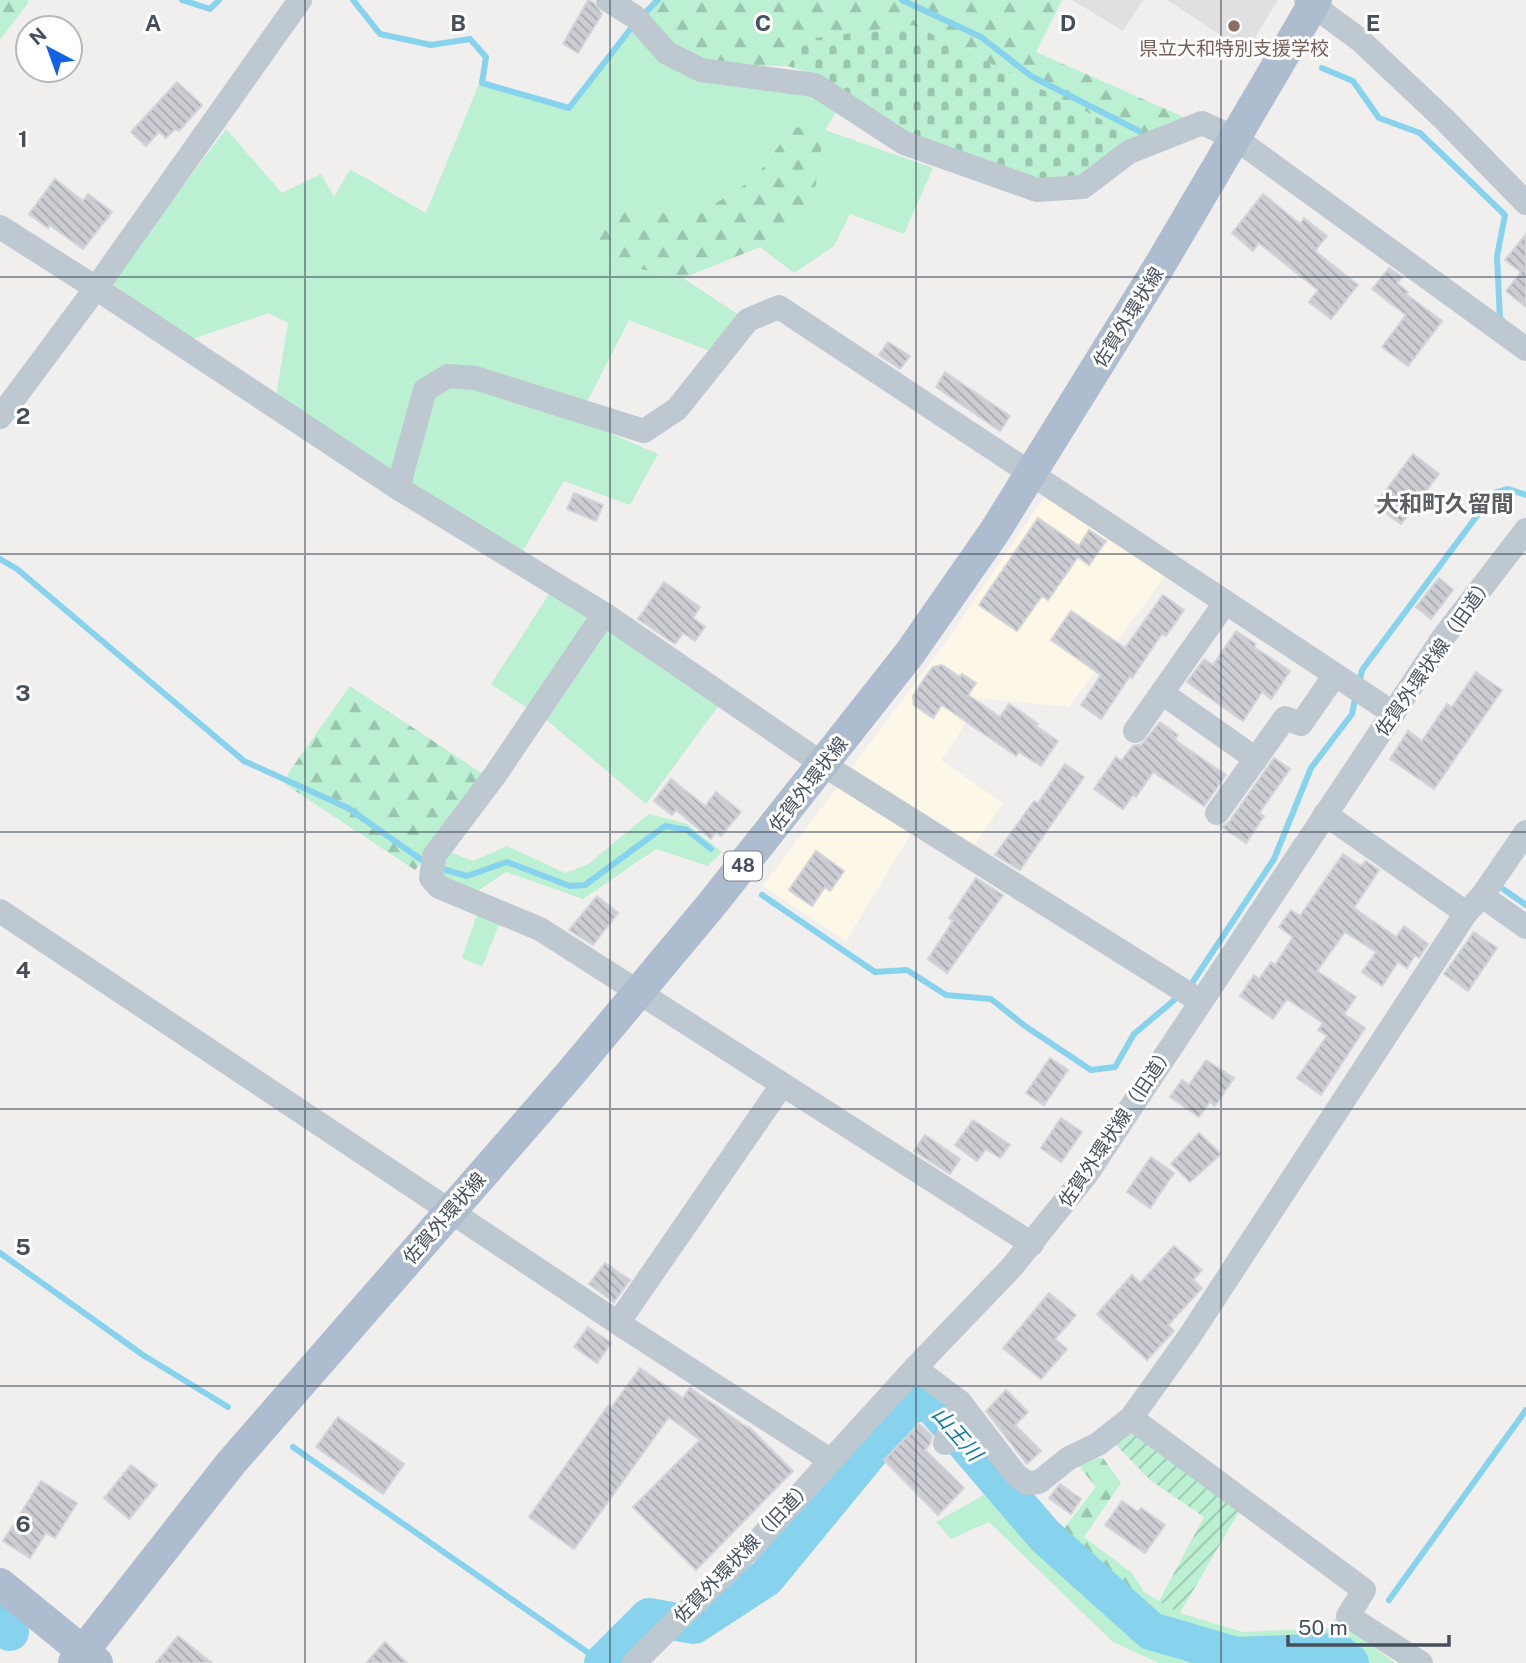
<svg xmlns="http://www.w3.org/2000/svg" width="1526" height="1663" font-family="'Public Sans','Noto Sans JP',sans-serif">
	<style>
		.commercial { fill: #fcf7e7 }
		.education { fill: #e2dfe0 }
		.grass { fill: #bbf0d3 }
		.forest { fill: url(#forest-firs) }
		.cemetery { fill: url(#cemetery-stones) }
		.garden { fill: url(#garden-furrows) }
		.lines { fill: none; stroke-linecap: round; stroke-linejoin: round }
		.stream { stroke: #87d3ee; stroke-width: 6 }
		.river { stroke: #87d3ee; stroke-width: 38 }
		.building { fill: url(#building-back-hatch); stroke: #d2d4da; stroke-width: 2 }
		.minor { stroke: #bec8d1; stroke-width: 24 }
		.major { stroke: #adbcce; stroke-width: 32 }
		.grid { fill: none; stroke: #46505c; stroke-width: 2; stroke-opacity: 0.55 }
		.education-dot { fill: #8d6e63; stroke: #fff; stroke-width: 2.5 }
		.labels { text-anchor: middle; stroke-width: 6; stroke-linejoin: round; paint-order: stroke }
		.shield { fill: #fff; stroke: #7e848d; stroke-width: 2 }
		.shield-label { font-size: 18px; font-weight: bold; fill: #46505c }
		.education-label { font-size: 19px; fill: #785e54; stroke: #fff }
		.street-label { font-size: 19px; fill: #46505c; stroke: #fff }
		.water-label { font-size: 21px; font-style: italic; fill: #087ba5; stroke: #fff }
		.quarter-label { font-size: 23px; font-weight: bold; fill: #5b5e63; stroke: #fff }
		.grid-label { font-size: 23px; text-anchor: middle; font-weight: bold; fill: #46505c; stroke: #fff; stroke-width: 6; stroke-linejoin: round; paint-order: stroke }
	</style>
	<defs>
		<pattern id="forest-firs" width="22" height="20" patternUnits="userSpaceOnUse" patternTransform="scale(1.75)"><rect width="22" height="20" fill="#bbf0d3"/><path d="M5 1l3.5 6h-7zM16 11l3.5 6h-7z" fill="#9ac5ae"/></pattern>
		<pattern id="cemetery-stones" width="16" height="16" patternUnits="userSpaceOnUse" patternTransform="scale(1.75)"><rect width="16" height="16" fill="#bbf0d3"/><path d="M2 7V4a2 2 0 0 1 4 0v3zM10 15v-3a2 2 0 0 1 4 0v3z" fill="#9ac5ae"/></pattern>
		<pattern id="garden-furrows" width="10" height="10" patternUnits="userSpaceOnUse" patternTransform="scale(1.75)"><rect width="10" height="10" fill="#bbf0d3"/><path d="M-1 1l2-2M0 10L10 0M9 11l2-2" fill="none" stroke="#9ac5ae"/></pattern>
		<pattern id="building-back-hatch" width="6" height="6" patternUnits="userSpaceOnUse" patternTransform="scale(1.75)"><rect width="6" height="6" fill="#cbcdd3"/><path d="M-1 5l2 2M0 0l6 6M5-1l2 2" fill="none" stroke="#a7a9ae"/></pattern>
	</defs>
	<rect width="100%" height="100%" fill="#f1eeee"/>
	<!-- commercial -->
	<path class="commercial" d="M1045,496L1168,572L1069,707L978,698L958,736L941,760L1003,803L974,846L913,830L846,941L763,886L943,646Z"/>
	<!-- education -->
	<g class="education">
		<path d="M1072,0H1143L1123,31Z"/>
		<path d="M1167,0H1278L1246,52Z"/>
	</g>
	<!-- grass -->
	<g class="grass">
		<path d="M634,29L814,95L837,110L825,130L933,168L904,234L850,214L834,246L794,273L760,247L814,195L793,127L755,178L696,216L624,209L593,259L683,278L742,317L710,351L629,320L585,406L466,372L658,454L630,505L564,481L521,554L276,396L288,323L269,313L189,340L111,282L226,129L282,193L321,174L334,197L350,169L426,213L481,79L569,109Z"/>
		<path d="M551,591L595,621L532,711L491,684Z"/>
		<path d="M604,627L720,704L646,804L544,718Z"/>
		<path d="M649,814L687,824L722,852L708,866L656,849L583,899L506,872L476,892L440,880L447,851L473,861L507,846L565,873L587,865Z"/>
		<path d="M478,912L500,922L482,967L462,958Z"/>
		<path d="M993,1490L1097,1604L1140,1633L1220,1663L1330,1658L1336,1663H1159L1113,1642L989,1522L951,1539L936,1522Z"/>
		<path d="M1144,1592L1180,1613L1242,1632L1329,1628L1335,1618L1395,1663H1364L1344,1647L1242,1649L1155,1623L1122,1594Z"/>
	</g>
	<!-- forest -->
	<g class="forest">
		<path d="M0,0H28V3L0,40Z"/>
		<path d="M653,0H1062L1036,52L1186,118L1136,137L914,25L807,39L788,66L705,65L668,48L644,11Z"/>
		<path d="M793,127L824,130L814,195L760,247L683,278L593,259L600,221L624,209L696,216L755,178Z"/>
		<path d="M350,686L486,776L415,870L285,784L289,772Z"/>
		<path d="M1103,1458L1121,1483L1084,1537L1132,1573L1144,1592L1122,1594L1061,1532L1096,1487L1074,1460Z"/>
	</g>
	<!-- cemetery -->
	<path class="cemetery" d="M914,25L1136,137L1080,180H1034L906,136L812,74L788,66L807,39Z"/>
	<!-- garden -->
	<path class="garden" d="M1132,1428L1240,1510L1180,1613L1159,1601L1204,1517L1150,1480L1114,1443Z"/>
	<g class="lines">
		<!-- stream -->
		<g class="stream">
			<path d="M182,0L210,9L219,0"/>
			<path d="M353,0L380,34L431,45L470,39L486,57L482,83L569,108L632,27"/>
			<path d="M902,0L981,37L1031,76L1139,131"/>
			<path d="M646,12L658,0"/>
			<path d="M1322,68L1353,81L1379,118L1420,133L1505,215L1497,256L1500,319L1502,320"/>
			<path d="M0,559L17,569L244,761L348,808L426,863"/>
			<path d="M1359,684L1362,670L1494,493L1508,489L1526,495"/>
			<path d="M439,868L467,876L507,862L570,886L585,885L665,826L687,830L711,849"/>
			<path d="M1503,889L1526,905"/>
			<path d="M762,895L875,972L907,970L946,995L991,999L1025,1026L1091,1070L1115,1067L1134,1034L1179,996"/>
			<path d="M1190,986L1274,859L1311,768L1352,714L1356,694"/>
			<path d="M0,1253L143,1355L228,1407"/>
			<path d="M293,1447L603,1663"/>
			<path d="M1389,1600L1526,1410"/>
		</g>
		<!-- river -->
		<g class="river">
			<path d="M0,1618L10,1632"/>
			<path d="M603,1663L649,1617L694,1625L766,1578L909,1404L930,1402L1045,1536L1151,1631L1236,1656L1337,1652L1350,1663"/>
		</g>
	</g>
	<!-- building -->
	<g class="building">
		<path d="M588,0L594,3L602,14L578,53L563,44Z"/>
		<path d="M177,82L202,105L179,131L175,129L166,138L159,132L146,146L131,132Z"/>
		<path d="M55,179L83,201L88,194L112,212L83,249L50,225L48,228L29,214Z"/>
		<path d="M1263,194L1300,224L1304,218L1327,236L1315,251L1358,285L1331,319L1309,302L1318,290L1259,243L1253,251L1232,233Z"/>
		<path d="M1526,234V307L1506,291L1521,272L1505,260Z"/>
		<path d="M1389,268L1402,277L1397,283L1408,292L1406,294L1442,321L1408,366L1382,347L1406,315L1372,289Z"/>
		<path d="M888,342L910,356L900,369L879,355Z"/>
		<path d="M945,372L1010,416L1000,431L936,387Z"/>
		<path d="M1413,454L1439,474L1401,524L1375,505Z"/>
		<path d="M574,493L603,505L596,521L567,509Z"/>
		<path d="M1038,518L1079,546L1089,530L1106,541L1089,565L1078,557L1048,600L1042,596L1017,631L979,605Z"/>
		<path d="M1439,578L1453,590L1431,619L1416,607Z"/>
		<path d="M664,582L700,607L693,618L705,627L695,641L683,633L675,644L638,619Z"/>
		<path d="M1163,595L1184,610L1166,636L1162,634L1132,678L1130,676L1101,719L1081,705L1101,675L1051,640L1071,611L1125,648Z"/>
		<path d="M1236,631L1256,644L1254,647L1290,671L1271,699L1262,692L1243,721L1187,682L1204,659L1213,665Z"/>
		<path d="M942,665L960,677L962,674L976,683L968,695L1000,717L1009,704L1038,724L1036,726L1058,741L1041,766L1019,752L1016,756L942,705L933,718L914,705L913,696L926,676L933,667Z"/>
		<path d="M1476,672L1502,690L1434,789L1390,759L1408,731L1422,741L1447,704L1452,707Z"/>
		<path d="M1160,722L1178,735L1175,740L1226,775L1204,806L1153,772L1136,797L1133,795L1123,809L1094,789L1116,757L1121,761L1133,746L1142,744Z"/>
		<path d="M1274,758L1290,769L1259,813L1264,816L1246,843L1222,827L1229,822Z"/>
		<path d="M1065,764L1084,777L1020,870L995,855L1034,801L1038,803Z"/>
		<path d="M671,779L705,806L716,792L741,812L721,836L716,832L711,839L676,810L672,815L654,801Z"/>
		<path d="M816,851L844,871L830,891L825,887L812,906L789,890Z"/>
		<path d="M1343,854L1361,866L1366,861L1379,870L1354,908L1396,937L1404,926L1428,944L1419,958L1415,955L1407,968L1398,962L1382,986L1362,972L1376,952L1345,932L1317,971L1356,997L1344,1014L1365,1028L1321,1095L1297,1078L1327,1036L1318,1030L1323,1023L1287,999L1273,1019L1240,996L1254,975L1259,979L1271,962L1275,965L1293,937L1279,927L1291,910L1300,916Z"/>
		<path d="M976,878L1003,895L947,973L928,959L953,921L949,918Z"/>
		<path d="M597,896L618,913L593,945L569,930Z"/>
		<path d="M1474,932L1497,948L1468,991L1444,974Z"/>
		<path d="M1050,1058L1068,1070L1044,1105L1026,1093Z"/>
		<path d="M1206,1060L1234,1078L1215,1106L1210,1102L1199,1117L1170,1097L1182,1080L1189,1085Z"/>
		<path d="M1061,1118L1082,1132L1061,1162L1041,1148Z"/>
		<path d="M973,1120L1010,1145L1000,1158L986,1149L977,1161L955,1145Z"/>
		<path d="M1199,1133L1221,1154L1190,1182L1171,1164Z"/>
		<path d="M925,1135L960,1159L950,1174L914,1151Z"/>
		<path d="M1151,1157L1174,1173L1150,1208L1127,1192Z"/>
		<path d="M1174,1246L1202,1270L1193,1280L1202,1288L1168,1325L1174,1331L1147,1360L1097,1314L1132,1275L1140,1283Z"/>
		<path d="M605,1263L630,1280L614,1302L589,1284Z"/>
		<path d="M1049,1293L1076,1315L1055,1339L1067,1349L1041,1379L1003,1348Z"/>
		<path d="M588,1327L611,1343L597,1363L574,1347Z"/>
		<path d="M640,1368L683,1398L690,1388L748,1428L749,1427L793,1471L696,1570L633,1507L700,1440L669,1417L574,1549L529,1517L608,1406L611,1408Z"/>
		<path d="M1006,1390L1028,1412L1015,1425L1041,1451L1027,1464L986,1411Z"/>
		<path d="M338,1417L404,1464L383,1494L316,1447Z"/>
		<path d="M919,1424L932,1436L930,1444L925,1450L964,1488L938,1515L884,1460Z"/>
		<path d="M131,1465L157,1485L129,1519L104,1498Z"/>
		<path d="M41,1481L77,1503L55,1538L46,1533L30,1558L3,1541Z"/>
		<path d="M1060,1484L1081,1499L1071,1514L1049,1498Z"/>
		<path d="M1122,1501L1138,1512L1141,1508L1165,1525L1145,1553L1105,1525Z"/>
		<path d="M178,1636L212,1663H156Z"/>
		<path d="M385,1642L407,1663H366Z"/>
	</g>
	<g class="lines">
		<!-- minor -->
		<g class="minor">
			<path d="M608,0L635,17L667,53L701,70L815,85L904,143L1037,190L1083,187L1129,152L1202,123L1235,138L1526,349"/>
			<path d="M1306,0L1360,40L1445,120L1526,203"/>
			<path d="M0,227L96,288L398,488L604,614L824,765L1200,1001"/>
			<path d="M0,417L96,288L300,0"/>
			<path d="M398,488L425,390L448,376L475,378L644,431L677,409L748,320L779,307L1393,713"/>
			<path d="M604,614L495,775L434,856L431,878L439,887L540,929L1032,1244"/>
			<path d="M1162,693L1256,759"/>
			<path d="M1135,731L1225,603"/>
			<path d="M1217,813L1285,718L1301,724L1335,675"/>
			<path d="M1325,814L1466,913"/>
			<path d="M1482,896L1526,927"/>
			<path d="M0,911L618,1323L830,1460"/>
			<path d="M618,1323L782,1085"/>
			<path d="M915,1368L960,1402L1016,1475L1027,1483L1039,1482L1069,1458L1098,1444L1131,1418L1189,1337L1466,913L1482,896L1526,832"/>
			<path d="M1131,1418L1364,1590L1348,1616L1421,1663"/>
			<path d="M945,1443L960,1402"/>
			<path d="M634,1663L756,1543L915,1368L1011,1268L1086,1175L1445,635L1526,530"/>
		</g>
		<!-- major -->
		<g class="major">
			<path d="M0,1584L97,1663"/>
			<path d="M74,1663L231,1463L570,1074L712,904L910,653L995,531L1160,265L1316,0"/>
		</g>
	</g>
	<!-- grid -->
	<path class="grid" d="M305,0V1663M610,0V1663M916,0V1663M1221,0V1663M0,277H1526M0,554H1526M0,832H1526M0,1109H1526M0,1386H1526"/>
	<!-- markers -->
	<circle class="education-dot" cx="1234" cy="26" r="7"/>
	<g class="labels">
		<!-- shield labels -->
		<rect class="shield" x="724" y="851.5" width="38" height="29" rx="5"/>
		<g class="shield-label">
			<text x="743" y="872">48</text>
		</g>
		<!-- education labels -->
		<g class="education-label">
			<text x="1234" y="55">県立大和特別支援学校</text>
		</g>
		<!-- street labels -->
		<g class="street-label">
			<text transform="translate(1128 317) rotate(-58)" y="7">佐賀外環状線</text>
			<text transform="translate(1434 656) rotate(-55)" y="7">佐賀外環状線（旧道）</text>
			<text transform="translate(808 784) rotate(-52)" y="7">佐賀外環状線</text>
			<text transform="translate(1116 1126) rotate(-56)" y="7">佐賀外環状線（旧道）</text>
			<text transform="translate(444 1218) rotate(-49)" y="7">佐賀外環状線</text>
			<text transform="translate(743 1551) rotate(-46)" y="7">佐賀外環状線（旧道）</text>
		</g>
		<!-- water labels -->
		<g class="water-label">
			<text transform="translate(957 1434) rotate(49)" y="7">山王川</text>
		</g>
		<!-- quarter labels -->
		<g class="quarter-label">
			<text x="1445" y="512">大和町久留間</text>
		</g>
	</g>
	<g class="grid-label">
		<text x="153" y="31">A</text>
		<text x="458" y="31">B</text>
		<text x="763" y="31">C</text>
		<text x="1068" y="31">D</text>
		<text x="1373" y="31">E</text>
		<text x="23" y="147">1</text>
		<text x="23" y="424">2</text>
		<text x="23" y="701">3</text>
		<text x="23" y="978">4</text>
		<text x="23" y="1255">5</text>
		<text x="23" y="1532">6</text>
	</g>
	<!-- north arrow -->
	<g transform="translate(49 49) rotate(319)"><circle r="33" fill="#ffffff" stroke="#b5b9be" stroke-width="2"/>
	<path d="M0-5L12 26L0 18L-12 26Z" fill="#1362e6"/>
	<text y="-10" font-size="19" font-weight="bold" text-anchor="middle" fill="#46505c">N</text>
	</g>
	<!-- scale -->
	<path d="M1288 1635v10h161v-10" fill="none" stroke="#46505c" stroke-width="3.5"/>
	<text x="1298" y="1635" font-size="21" fill="#46505c" stroke="#ffffff" stroke-width="5" paint-order="stroke">50 m</text>
</svg>
